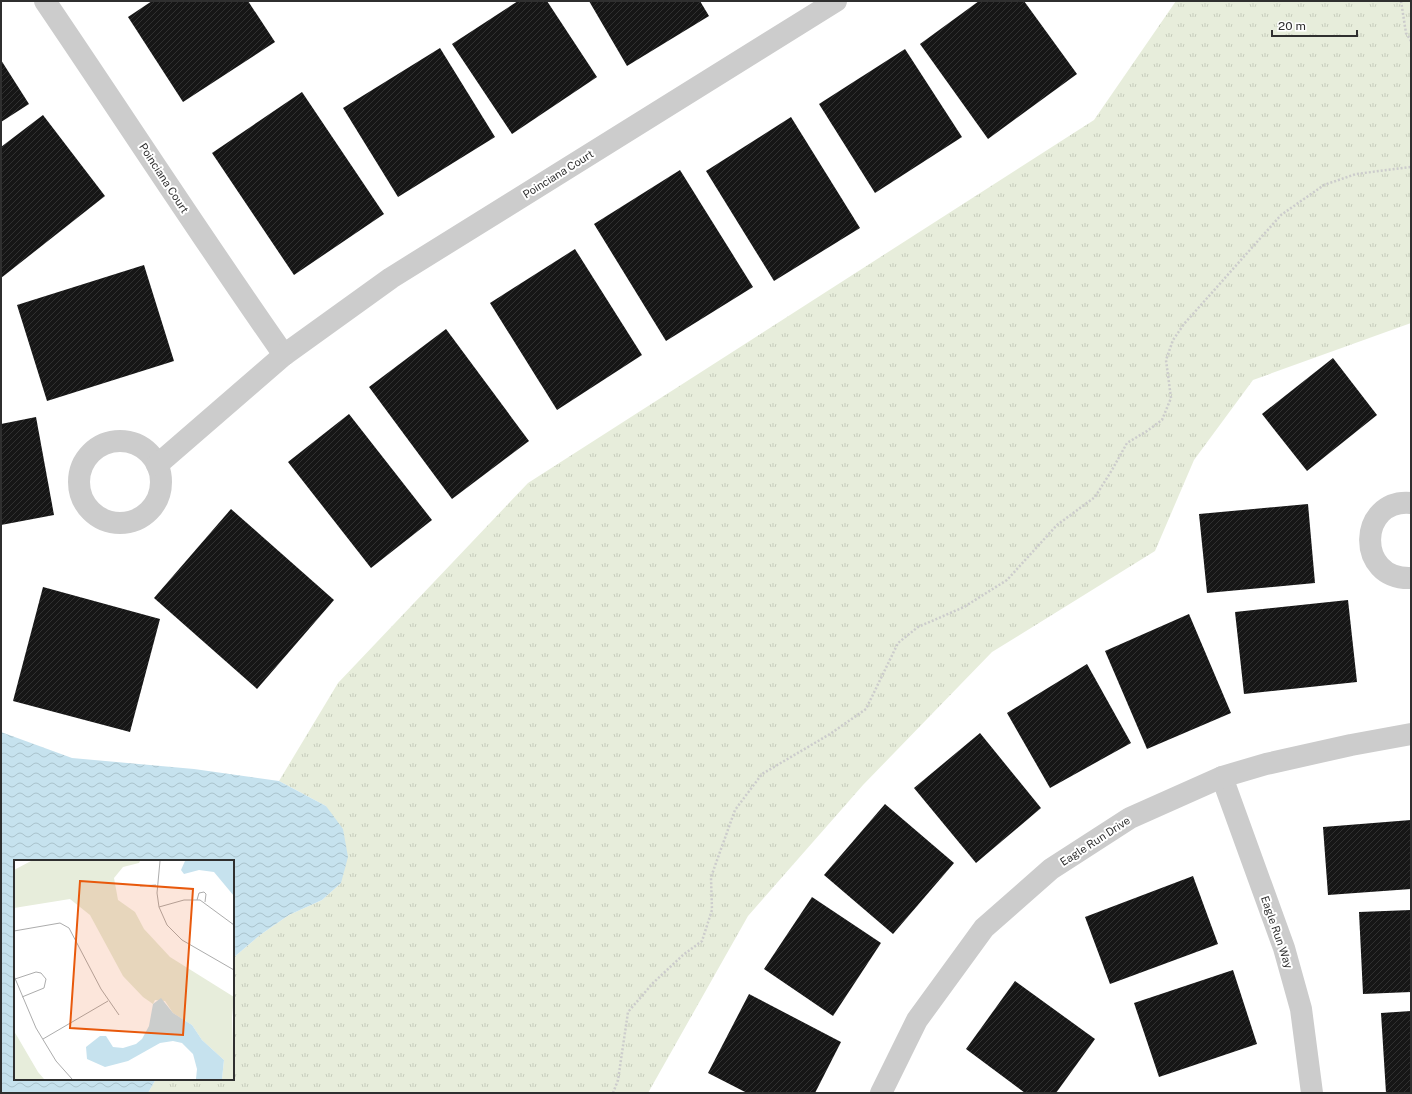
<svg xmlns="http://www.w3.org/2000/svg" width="1412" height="1094" font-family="'Public Sans',sans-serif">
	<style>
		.grass { fill: url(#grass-tufts) }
		.water { fill: url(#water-waves) }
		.building { fill: url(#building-hatch) }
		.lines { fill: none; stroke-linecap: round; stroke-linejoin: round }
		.path { stroke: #ccc; stroke-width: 2.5; stroke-dasharray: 2 2; stroke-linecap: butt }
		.minor { stroke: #ccc; stroke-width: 22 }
		.labels { text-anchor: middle; stroke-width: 4; stroke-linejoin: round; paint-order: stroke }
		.street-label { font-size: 11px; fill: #2f2f2f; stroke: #fff }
		.inset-road { fill: none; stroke: #acacac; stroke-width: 1 }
		.view { fill: #e8590c; fill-opacity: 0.15; stroke: #e8590c; stroke-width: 2 }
		.inset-edge { fill: none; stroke: #2f2f2f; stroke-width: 2 }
	</style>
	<defs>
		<pattern id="grass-tufts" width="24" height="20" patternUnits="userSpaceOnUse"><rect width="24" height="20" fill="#e7eddb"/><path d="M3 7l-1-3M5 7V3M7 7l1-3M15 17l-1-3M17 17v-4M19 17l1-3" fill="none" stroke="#c6ccbc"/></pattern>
		<pattern id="water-waves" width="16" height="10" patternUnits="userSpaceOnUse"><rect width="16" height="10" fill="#c6e2ee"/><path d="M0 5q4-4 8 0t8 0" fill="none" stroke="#aac2cc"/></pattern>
		<pattern id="building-hatch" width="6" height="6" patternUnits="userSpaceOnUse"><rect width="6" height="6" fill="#161616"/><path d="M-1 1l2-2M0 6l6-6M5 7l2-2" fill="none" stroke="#303030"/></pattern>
	</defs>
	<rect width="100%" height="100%" fill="#fff"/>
	<!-- grass -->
	<path class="grass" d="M1176,1H1411V323L1253,380L1194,460L1155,551L992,652L863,785L748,916L648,1093H148L156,1079H233V958L260,935L289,915L322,900L341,883L326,806L279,781L338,683L528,483L1094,120Z"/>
	<!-- water -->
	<path class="water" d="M1,732L72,758L194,769L279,781L326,806L343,829L348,857L341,883L322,900L289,915L260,935L233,958V861H15V1079H156L148,1093H1Z"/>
	<!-- building -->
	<g class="building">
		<path d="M152,1H248L275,42L183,102L128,17Z"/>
		<path d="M518,1H547L597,77L512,134L452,44Z"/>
		<path d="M589,1H700L709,16L627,66Z"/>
		<path d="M979,1H1024L1077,74L988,139L920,44Z"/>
		<path d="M440,48L495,137L398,197L343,108Z"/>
		<path d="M905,49L962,137L875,193L819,104Z"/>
		<path d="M1,60L29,104L1,122Z"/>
		<path d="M302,92L384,214L294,275L212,153Z"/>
		<path d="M43,115L105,196L1,278V147Z"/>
		<path d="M791,117L860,228L774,281L706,171Z"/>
		<path d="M680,170L753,287L666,341L594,224Z"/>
		<path d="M575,249L642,355L557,410L490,303Z"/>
		<path d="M144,265L174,361L47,401L17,305Z"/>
		<path d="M446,329L529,441L452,499L369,387Z"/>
		<path d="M1333,358L1377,415L1307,471L1262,414Z"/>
		<path d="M349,414L432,520L371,568L288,462Z"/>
		<path d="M36,417L54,515L1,525V424Z"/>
		<path d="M1308,504L1315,583L1207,593L1199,514Z"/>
		<path d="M231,509L334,600L257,689L154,598Z"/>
		<path d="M43,587L160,619L130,732L13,701Z"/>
		<path d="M1348,600L1357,682L1244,694L1235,612Z"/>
		<path d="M1189,614L1231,713L1147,749L1105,651Z"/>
		<path d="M1087,664L1131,743L1050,788L1007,713Z"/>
		<path d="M980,733L1041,808L976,863L914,788Z"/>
		<path d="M885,804L954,863L893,934L824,875Z"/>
		<path d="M1411,820V889L1328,895L1323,827Z"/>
		<path d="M1193,876L1218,944L1110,984L1085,917Z"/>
		<path d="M812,897L881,943L833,1016L764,969Z"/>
		<path d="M1411,910V992L1363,994L1359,912Z"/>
		<path d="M1233,970L1257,1044L1159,1077L1134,1003Z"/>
		<path d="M1015,981L1095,1039L1056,1093H1025L966,1049Z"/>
		<path d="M749,994L841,1042L815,1093H747L708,1073Z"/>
		<path d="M1411,1011V1093H1386L1381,1013Z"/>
	</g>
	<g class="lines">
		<!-- path -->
		<g class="path">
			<path d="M1401,1L1406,33L1411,41"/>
			<path d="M613,1093L618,1080L628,1012L653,983L683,955L702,941L712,910L711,877L735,810L762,774L830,734L866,709L898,643L918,627L964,607L1007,580L1057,525L1095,497L1112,470L1127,443L1147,431L1162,420L1171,398L1166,360L1173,340L1184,324L1281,215L1324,185L1356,174L1411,167"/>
		</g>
		<!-- minor -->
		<g class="minor">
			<path d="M45,1C125,119 202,238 284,355"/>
			<circle cx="120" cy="482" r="41"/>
			<path d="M157,465L284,355L391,278L836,1"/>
			<path d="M1411,503C1358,498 1355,580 1411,578"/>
			<path d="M1222,777L1284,948L1301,1009L1312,1093"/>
			<path d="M881,1093L917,1020L984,928L1051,869L1130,818L1222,777L1266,764L1351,745L1411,734"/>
		</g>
	</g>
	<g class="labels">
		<!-- street labels -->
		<g class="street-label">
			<text transform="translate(558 174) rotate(-32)" y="4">Poinciana Court</text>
			<text transform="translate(164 178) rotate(57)" y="4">Poinciana Court</text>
			<text transform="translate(1095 841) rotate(-33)" y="4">Eagle Run Drive</text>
			<text transform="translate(1277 932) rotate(71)" y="4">Eagle Run Way</text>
		</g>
	</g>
	<!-- overview -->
	<g transform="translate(14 860)">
		<rect width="220" height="220" fill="#fff"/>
		<path d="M17,1H126L125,3L109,7L100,18L104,40L121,52L130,69L156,97L220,137L218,157L220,219H208L210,200L188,180L178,165L159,153L151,141L141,140L139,144L129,137L109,116L76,55L56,39L0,48V10ZM0,171L24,212L30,219H0Z" fill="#e7eddb"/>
		<path d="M171,1H220V36L200,12L185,10L170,14L167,10ZM147,138L159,153L178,165L188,180L210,200L208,219H182L183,209L179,194L168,183L159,181L146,183L114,201L91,207L73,199L72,187L86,176H92L99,187L109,188L122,184L128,179L135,166L139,144Z" fill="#c6e2ee"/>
		<path class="inset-road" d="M146,1L143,33L145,47L153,65L168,80L220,110M126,26L142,25M183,40L185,33L190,32L192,34L191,42M145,47L170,40H186L220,65M0,71L46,63L55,68L87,129L105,155M0,116L22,168L42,201L58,219M1,119L22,112L27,113L32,119L30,128L8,137M29,179L94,141"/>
		<path class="view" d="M66,21L179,29L169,175L56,168Z"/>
		<rect width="220" height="220" class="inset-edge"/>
	</g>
	<!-- border -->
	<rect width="1412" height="1094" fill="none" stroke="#2f2f2f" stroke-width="4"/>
	<!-- scale -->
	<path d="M1272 30v6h85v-6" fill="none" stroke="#2f2f2f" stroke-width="2"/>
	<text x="1278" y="30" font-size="12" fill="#2f2f2f" stroke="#ffffff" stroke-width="3" paint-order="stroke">20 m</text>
</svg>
